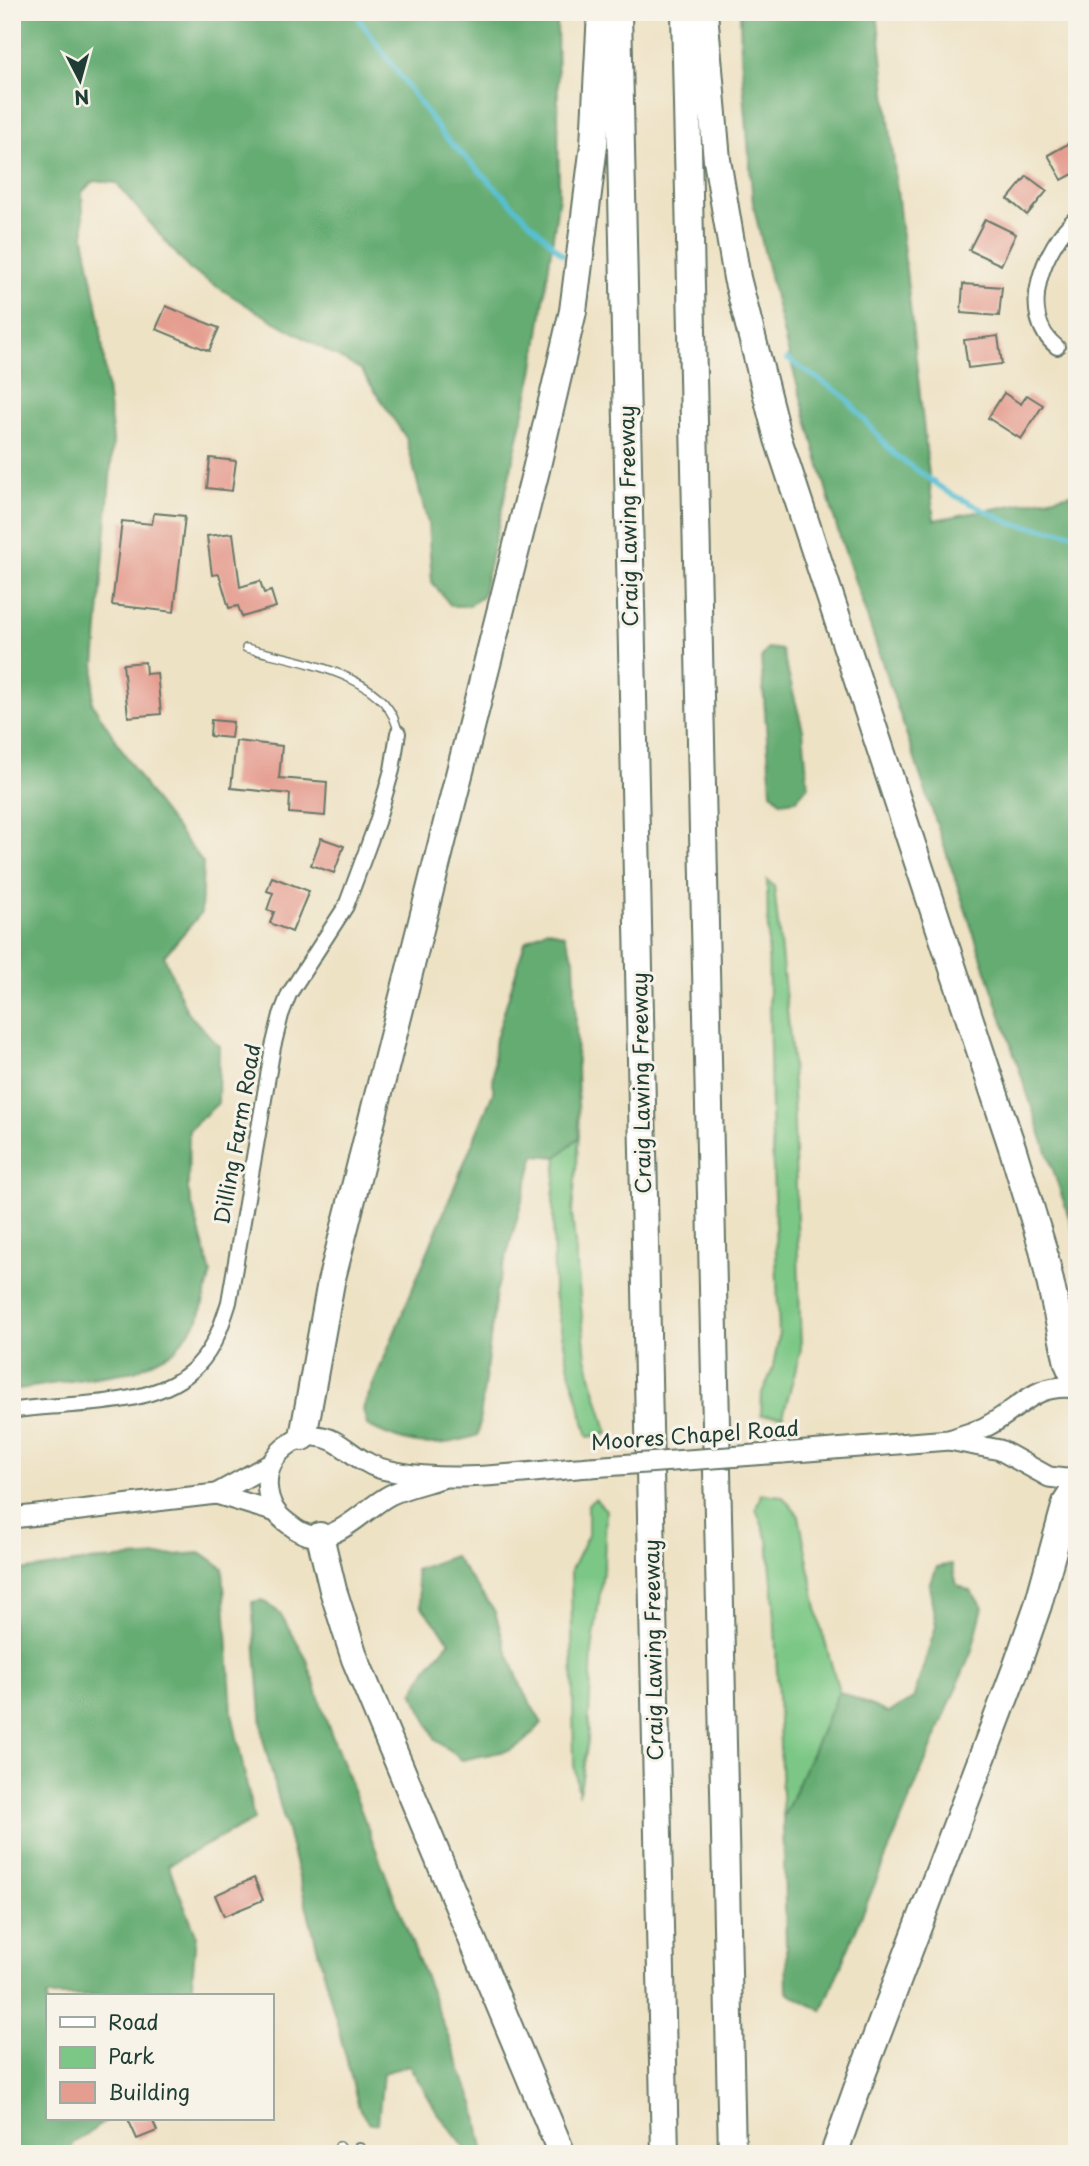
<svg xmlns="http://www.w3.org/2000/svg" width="1089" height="2166" font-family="'Playpen Sans',sans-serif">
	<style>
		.green { fill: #7cc785; stroke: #4e825c; stroke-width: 2 }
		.forest { fill: #65ac72; stroke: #427453; stroke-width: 2 }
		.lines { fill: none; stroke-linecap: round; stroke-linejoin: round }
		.stream { stroke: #57c0d3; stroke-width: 5 }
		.building { fill: #e59d90 }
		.service-casing { stroke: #677767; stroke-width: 10 }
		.minor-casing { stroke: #677767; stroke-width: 18 }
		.secondary-casing { stroke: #677767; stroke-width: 23 }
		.motorway-casing { stroke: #677767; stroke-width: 30 }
		.service { stroke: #fff; stroke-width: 7 }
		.minor { stroke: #fff; stroke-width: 14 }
		.secondary { stroke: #fff; stroke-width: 19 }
		.motorway { stroke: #fff; stroke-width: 26 }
		.secondary-bridge-casing { stroke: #677767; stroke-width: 23; stroke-linecap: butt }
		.secondary-bridge { stroke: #fff; stroke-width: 19 }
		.labels { text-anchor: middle; stroke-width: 6; stroke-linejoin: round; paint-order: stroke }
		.street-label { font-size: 21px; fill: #1f3d34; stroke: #f7f3e8 }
	</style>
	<rect width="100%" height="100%" fill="#f7f3e8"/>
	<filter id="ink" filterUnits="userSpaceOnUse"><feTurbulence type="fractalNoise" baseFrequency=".0143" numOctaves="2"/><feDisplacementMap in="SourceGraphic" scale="14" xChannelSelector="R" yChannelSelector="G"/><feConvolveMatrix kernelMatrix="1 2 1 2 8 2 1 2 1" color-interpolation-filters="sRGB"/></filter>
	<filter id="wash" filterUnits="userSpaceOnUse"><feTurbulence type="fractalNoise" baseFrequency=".00686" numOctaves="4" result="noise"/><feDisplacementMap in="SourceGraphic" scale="28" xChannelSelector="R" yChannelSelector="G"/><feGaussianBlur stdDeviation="1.57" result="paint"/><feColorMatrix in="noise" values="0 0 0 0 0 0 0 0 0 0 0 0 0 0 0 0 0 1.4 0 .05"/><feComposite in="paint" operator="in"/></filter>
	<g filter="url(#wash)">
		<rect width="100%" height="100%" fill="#eee2c5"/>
		<!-- green -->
		<g class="green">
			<path d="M767,880L774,886L792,1057L801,1349L783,1416L761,1415L762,1393L772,1371L779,1336L771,1114Z"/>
			<path d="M579,1137L572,1213L586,1358L608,1434L588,1437L569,1368L554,1294L553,1200L557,1157Z"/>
			<path d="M761,1494L782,1496L799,1516L820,1624L839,1691L783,1818L774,1603L768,1540L756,1509Z"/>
			<path d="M595,1499L606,1510L604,1564L592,1652L588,1741L579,1795L574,1765L571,1570L588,1535V1504Z"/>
		</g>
		<!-- forest -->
		<g class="forest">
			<path d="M12,12H557L559,196L534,368L482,597L468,606H451L432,582L428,524L406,438L361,370L256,311L189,269L116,183L94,181L82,192L84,237L99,315L113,441L92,703L152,797L203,863L201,913L164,956L187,1012L219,1046L218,1103L189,1130L188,1190L211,1273L199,1319L174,1351L135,1371L12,1390Z"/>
			<path d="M740,12H877L934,520L1077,493V1241L837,528L786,344L753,204L741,55Z"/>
			<path d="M768,648L782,650L803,730L808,786L796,800L781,802L771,792L761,659Z"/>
			<path d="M547,929L564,935L574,958L579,1137L557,1157L535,1155L496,1293L478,1435C435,1450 407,1446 367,1425L363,1409L493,1093L494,1045L525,942Z"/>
			<path d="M202,1553L223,1568L232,1713L254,1820L168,1865L196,1934L191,1996H47V2119L108,2120L72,2144L69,2154H12V1572L88,1561Z"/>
			<path d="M454,1556L495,1612L504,1643L524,1693L542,1723L523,1743L510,1750L462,1760L436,1740L413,1693L427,1668L450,1641L421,1606L415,1570Z"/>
			<path d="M952,1564L957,1585L970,1591L983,1607L972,1650L822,2011L787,1992L783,1818L839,1691L888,1713L913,1699L936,1626L929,1585L937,1567Z"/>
			<path d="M262,1600L280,1613L307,1660L326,1720L475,2106L484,2154H470L439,2115L409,2065L383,2073L378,2123L369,2124L359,2108L263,1739L252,1602Z"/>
		</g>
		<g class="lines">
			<!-- stream -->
			<g class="stream">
				<path d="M354,12L443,135L563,255"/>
				<path d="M787,359L843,395L894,454L949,493L1013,524L1077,534"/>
			</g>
		</g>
		<g id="blocks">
			<!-- building -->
			<g class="building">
				<path d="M1077,139V172L1062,180L1048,155Z"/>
				<path d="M1027,176L1047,191L1027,215L1008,199Z"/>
				<path d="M985,219L1016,234L1001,265L969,250Z"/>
				<path d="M963,284L1002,287L999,316L961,313Z"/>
				<path d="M166,306L219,328L209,351L156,329Z"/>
				<path d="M998,336L1002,364L968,368L964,340Z"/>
				<path d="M1004,393L1021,404L1027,395L1043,405L1021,439L988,418Z"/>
				<path d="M210,458L236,461L232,491L207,488Z"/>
				<path d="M154,513L185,516L174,612L112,605L122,521L152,524Z"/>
				<path d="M233,533L240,587L260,581L264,593L271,591L276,607L242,617L238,606L229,608L219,574L212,575L207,536Z"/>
				<path d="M145,662L146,674L157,673L161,714L128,717L123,664Z"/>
				<path d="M211,720L233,722L231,738L210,736Z"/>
				<path d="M236,741L282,746L279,778L327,782L325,816L289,813L290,794L231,788Z"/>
				<path d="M321,838L344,846L334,873L311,865Z"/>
				<path d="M272,877L309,891L292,932L270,923L274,912L267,910L273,893L267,891Z"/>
				<path d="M254,1878L263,1900L224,1916L215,1895Z"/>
				<path d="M128,2119H152L157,2131L137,2139Z"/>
			</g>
		</g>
	</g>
	<g filter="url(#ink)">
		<use href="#blocks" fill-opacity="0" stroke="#677767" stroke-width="2"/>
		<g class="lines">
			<defs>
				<g id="service">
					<path d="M246,648C294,661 390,673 398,733"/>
					<path d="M339,2146L346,2154"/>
				</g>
				<g id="minor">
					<path d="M1057,347C1016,315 1044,246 1077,217"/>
					<path d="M12,1411C31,1407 52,1407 72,1405C114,1402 167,1398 198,1365C215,1347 222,1324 229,1302L273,1047L281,1015L289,994L346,906L377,822L392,770L398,733"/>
					<path d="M358,2154L359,2151"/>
				</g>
				<g id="secondary">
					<path d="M950,1440C962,1435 976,1432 987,1426C1022,1408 1033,1382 1077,1388"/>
					<path d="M782,1453L949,1440L1000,1450L1049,1477L1065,1479L1077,1478"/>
					<path d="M445,1477C427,1483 406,1487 390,1495C361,1510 332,1552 297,1530C289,1524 279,1518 274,1509C266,1495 265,1477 272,1463C280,1448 298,1435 315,1436C337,1437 348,1453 366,1462C375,1468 385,1470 396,1472C456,1484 530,1471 591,1467"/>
					<path d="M216,1494L272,1463"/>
					<path d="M12,1518L216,1494L276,1512"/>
				</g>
				<g id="motorway">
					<path d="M618,12L665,2154"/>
					<path d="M685,12L732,2154"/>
					<path d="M704,12L717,160L737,278L778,439L1013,1150L1043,1249L1068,1363L1077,1384"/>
					<path d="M303,1437L331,1282L536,470L573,311L594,145L601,12"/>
					<path d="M320,1536L333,1590L355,1659L562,2154"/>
					<path d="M834,2154L863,2072L1016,1668L1038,1605L1066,1503L1077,1486"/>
				</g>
			</defs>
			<!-- service casing -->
			<use href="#service" class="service-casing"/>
			<!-- minor casing -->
			<use href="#minor" class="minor-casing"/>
			<!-- secondary casing -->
			<use href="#secondary" class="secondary-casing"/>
			<!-- motorway casing -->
			<use href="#motorway" class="motorway-casing"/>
			<!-- service -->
			<use href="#service" class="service"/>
			<!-- minor -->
			<use href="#minor" class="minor"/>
			<!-- secondary -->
			<use href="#secondary" class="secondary"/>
			<!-- motorway -->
			<use href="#motorway" class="motorway"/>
			<defs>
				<path id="secondary-bridge" d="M591,1467L782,1453"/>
			</defs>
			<!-- secondary-bridge casing -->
			<use href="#secondary-bridge" class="secondary-bridge-casing"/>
			<!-- secondary-bridge -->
			<use href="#secondary-bridge" class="secondary-bridge"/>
		</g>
	</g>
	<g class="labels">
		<!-- street labels -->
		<g class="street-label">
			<text transform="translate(629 516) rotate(-91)" y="7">Craig Lawing Freeway</text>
			<text transform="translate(642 1083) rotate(-91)" y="7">Craig Lawing Freeway</text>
			<text transform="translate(238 1134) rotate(-80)" y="7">Dilling Farm Road</text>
			<text transform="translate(695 1436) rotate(-4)" y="7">Moores Chapel Road</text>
			<text transform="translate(654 1650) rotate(-91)" y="7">Craig Lawing Freeway</text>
		</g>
	</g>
	<!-- margin -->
	<rect width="1089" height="2166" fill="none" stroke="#f7f3e8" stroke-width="42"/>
	<!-- legend -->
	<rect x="46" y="1994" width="228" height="126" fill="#f7f3e8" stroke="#a1aaa0" stroke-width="2"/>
	<rect x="60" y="2017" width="35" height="10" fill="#ffffff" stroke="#a1aaa0" stroke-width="2"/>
	<text x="108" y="2030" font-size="21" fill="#1f3d34">Road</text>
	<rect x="60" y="2047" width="35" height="21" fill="#7cc785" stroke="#a1aaa0" stroke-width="2"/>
	<text x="108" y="2064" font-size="21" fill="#1f3d34">Park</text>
	<rect x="60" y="2082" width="35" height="21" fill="#e59d90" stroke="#a1aaa0" stroke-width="2"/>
	<text x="108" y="2100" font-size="21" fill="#1f3d34">Building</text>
	<!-- north arrow -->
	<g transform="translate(80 80) rotate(174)" stroke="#f7f3e8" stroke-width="5" paint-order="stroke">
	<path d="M0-5L12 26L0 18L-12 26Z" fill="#1f3d34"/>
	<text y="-10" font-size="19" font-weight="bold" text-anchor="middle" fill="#1f3d34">N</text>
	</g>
</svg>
